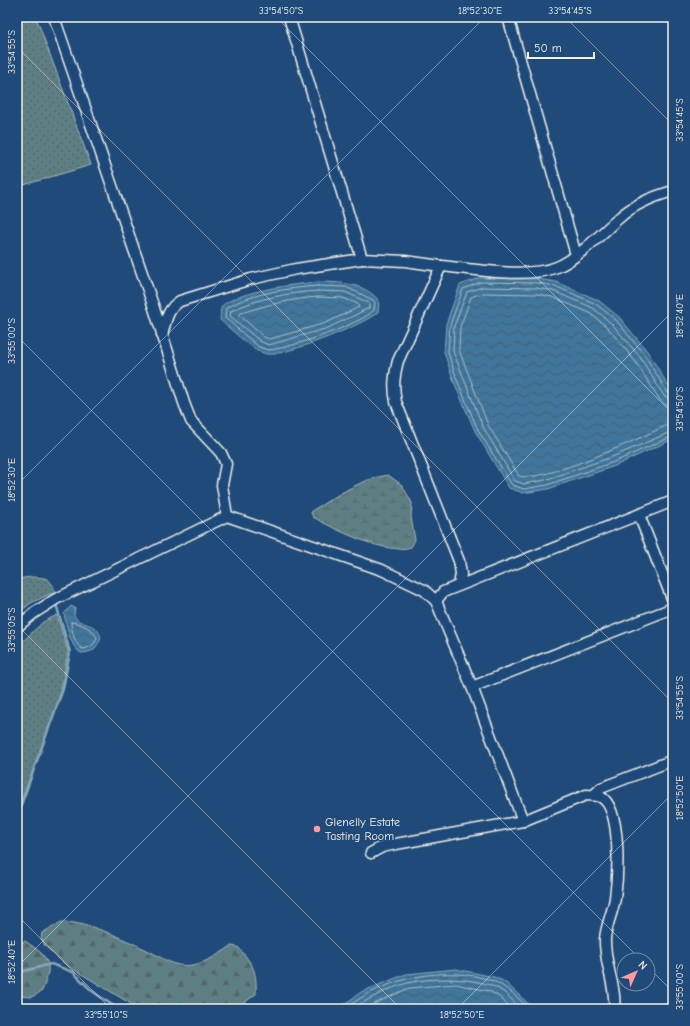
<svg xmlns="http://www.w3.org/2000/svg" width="690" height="1026" font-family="'Comic Neue',sans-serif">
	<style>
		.grass { fill: url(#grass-dots); stroke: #a8b8b6 }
		.forest { fill: url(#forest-firs); stroke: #a8b8b6 }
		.wetland { fill: url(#wetland-marsh); stroke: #a8b8b6 }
		.water { fill: url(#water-waves); stroke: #87a7ba }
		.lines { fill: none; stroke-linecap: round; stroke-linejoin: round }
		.shore { stroke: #acc0ca; stroke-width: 1 }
		.stream { stroke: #87a7ba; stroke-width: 2.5 }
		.street-casing { stroke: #f4f1e8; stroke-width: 13 }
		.street { stroke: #1f4a7a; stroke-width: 10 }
		.ticks { fill: none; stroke: #f4f1e8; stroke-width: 1; stroke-opacity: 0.45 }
		.poi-dot { fill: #ff9aa2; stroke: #1f4a7a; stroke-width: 1.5 }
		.labels { text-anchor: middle; stroke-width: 3; stroke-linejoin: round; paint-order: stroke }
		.poi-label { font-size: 12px; fill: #f4f1e8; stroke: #1f4a7a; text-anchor: start }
		.neatline { fill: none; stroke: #f4f1e8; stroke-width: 1.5 }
		.ticks-label { font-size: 10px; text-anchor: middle; fill: #f4f1e8 }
	</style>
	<defs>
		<pattern id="grass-dots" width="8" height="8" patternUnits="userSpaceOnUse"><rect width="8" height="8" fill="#5d7f83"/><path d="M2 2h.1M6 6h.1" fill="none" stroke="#546668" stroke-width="1.8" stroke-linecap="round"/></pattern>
		<pattern id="forest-firs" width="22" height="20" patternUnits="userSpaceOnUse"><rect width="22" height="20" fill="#5d7f83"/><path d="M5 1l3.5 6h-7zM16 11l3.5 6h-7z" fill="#546668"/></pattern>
		<pattern id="wetland-marsh" width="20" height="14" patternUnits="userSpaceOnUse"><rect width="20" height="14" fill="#5d7f83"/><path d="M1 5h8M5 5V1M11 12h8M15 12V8" fill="none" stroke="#546668"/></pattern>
		<pattern id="water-waves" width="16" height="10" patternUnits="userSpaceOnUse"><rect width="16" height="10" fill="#3f769c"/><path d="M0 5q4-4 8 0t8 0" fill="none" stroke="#445f71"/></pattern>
	</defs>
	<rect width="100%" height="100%" fill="#1f4a7a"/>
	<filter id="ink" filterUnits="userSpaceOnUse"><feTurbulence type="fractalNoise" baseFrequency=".025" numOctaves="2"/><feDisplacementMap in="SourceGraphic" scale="8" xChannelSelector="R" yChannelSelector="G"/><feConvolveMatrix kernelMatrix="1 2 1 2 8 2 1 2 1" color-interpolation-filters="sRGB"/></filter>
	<g filter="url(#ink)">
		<!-- grass -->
		<g class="grass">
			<path d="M17,17H36L91,165L17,187Z"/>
			<path d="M31,577C49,578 49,577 57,594H50L31,603L17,614V579Z"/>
			<path d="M57,615L68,651L63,681L57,705L17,812V647L43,622Z"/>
		</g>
		<!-- forest -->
		<g class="forest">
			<path d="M61,922C90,922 121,938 147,950C156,954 165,961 175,964C194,970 216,957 231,946L238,947C253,965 257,970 256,994L236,1009H143L136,1007L65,964L45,946L41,938L42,933Z"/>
			<path d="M25,941C49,957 54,963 42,991L32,997L17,996V944Z"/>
		</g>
		<!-- wetland -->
		<path class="wetland" d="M388,475L402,485L412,503L411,517L415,540L411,547C387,556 334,529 313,517L311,513L313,510C337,496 360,479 388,475Z"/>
		<!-- water -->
		<g class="water">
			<path d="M480,278L538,279L556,282L598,300L619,317L648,352L672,392L673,439L615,466L548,489L523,493L509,488L475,431L454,382L444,352L446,324L460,285Z"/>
			<path d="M318,282C338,282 366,283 379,301L378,312C366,324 283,357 267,354C254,352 231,329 220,320C221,315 219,309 223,305C240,291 295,284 318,282Z"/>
			<path d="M71,606L75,608L74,615C80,628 98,620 101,639L94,650C91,651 86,653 82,653C71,651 66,623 64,614Z"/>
			<path d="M456,969L494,977L505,982L534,1009H338L361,992L406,974Z"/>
		</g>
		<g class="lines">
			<!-- shore -->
			<g class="shore">
				<path d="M318,286L346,287L373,300L375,303L374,310C362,324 288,349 268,350L259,347L225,318L226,308C252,293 288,288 318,286Z"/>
				<path d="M318,291L345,292L369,303V308L328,328L269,345L261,342L230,316L231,311C257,298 289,293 318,291Z"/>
				<path d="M318,297L343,298L358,304L359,307L326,323L270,339L264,337L239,315L241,313C266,305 292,299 318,297Z"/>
				<path d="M673,395L668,393L644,354L616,320L596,304L555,286L538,283L481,282L463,289L450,325L448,352L457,380L478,430L512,485L524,489L547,485L614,462L673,436"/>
				<path d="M673,400L664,396L640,357L612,324L593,308L553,291L537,288L482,287L467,292L454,326L453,351L483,427L515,481L524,484L545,480L612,457L673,431"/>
				<path d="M673,406L666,405L660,400L635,361L608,328L590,313L552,297L537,294L483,293L471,297L460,327L459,350L488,425L519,476C541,484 641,438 665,426L673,425"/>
				<path d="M71,622C79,622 96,630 97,639L92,646C89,647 85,649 83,649C75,647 71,628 71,622Z"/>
				<path d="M345,1009C383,978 446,964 493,981C505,985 521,1000 529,1009"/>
				<path d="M353,1009C368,999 390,987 408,983C431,977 478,977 499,989C508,994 514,1003 522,1009"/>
				<path d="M363,1009L409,988L455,984L489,991L497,995L512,1009"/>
			</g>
			<!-- stream -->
			<g class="stream">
				<path d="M17,816L63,689L69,657L70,652L56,604"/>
				<path d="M17,973L51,964L73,972L92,991L118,1009"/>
			</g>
			<defs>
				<g id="street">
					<path d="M54,17L153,305L184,403L191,421L221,453L226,464L222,485L227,516"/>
					<path d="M289,17L362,259L405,261L441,266L398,361C394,376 393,387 396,402L459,561L461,574L459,585"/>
					<path d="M508,17L576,255"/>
					<path d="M441,266C473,269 527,279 557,267C577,259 602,233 619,218C633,205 655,196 673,191"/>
					<path d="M162,335C166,321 167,309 180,301L251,279L296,269L362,259"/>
					<path d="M639,515L673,601"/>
					<path d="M17,627L34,613L56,599L227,516L382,570L424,590L436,601"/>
					<path d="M472,687L673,608"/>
					<path d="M594,795L601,788L673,760"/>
					<path d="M371,853L382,847L396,844L523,821"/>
					<path d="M614,1009C617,988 604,964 605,939C606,925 613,912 615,898C618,876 622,809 601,797C596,795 591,795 586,795L523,821L472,687L436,601L443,592L673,501"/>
					<path d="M669,1009L673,1008"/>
				</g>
			</defs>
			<!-- street casing -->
			<use href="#street" class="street-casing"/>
			<!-- street -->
			<use href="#street" class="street"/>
		</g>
	</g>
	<!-- ticks -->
	<path class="ticks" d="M276,17L673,414M565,17L673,125M17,47L673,703M17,336L641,960M17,485L485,17M17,625L401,1009M17,915L111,1009M17,967L673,311M648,967L673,992M457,1009L673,793"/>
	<!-- markers -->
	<circle class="poi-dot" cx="317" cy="829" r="4"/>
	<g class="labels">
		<!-- poi labels -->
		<g class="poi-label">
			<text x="325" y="826">Glenelly Estate<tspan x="325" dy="14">Tasting Room</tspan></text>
		</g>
	</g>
	<!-- margin -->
	<rect width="690" height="1026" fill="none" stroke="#1f4a7a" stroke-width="44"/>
	<!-- north arrow -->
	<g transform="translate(636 972) rotate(45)"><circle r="19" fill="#1f4a7a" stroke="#748da6"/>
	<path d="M0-3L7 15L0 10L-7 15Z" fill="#ff9aa2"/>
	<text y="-6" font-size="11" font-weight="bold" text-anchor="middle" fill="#f4f1e8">N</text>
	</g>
	<!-- scale -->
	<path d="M528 52v6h66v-6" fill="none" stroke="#f4f1e8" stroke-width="2"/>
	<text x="534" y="52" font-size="12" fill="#f4f1e8" stroke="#1f4a7a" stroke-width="3" paint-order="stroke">50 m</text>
	<rect x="22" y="22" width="646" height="982" class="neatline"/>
	<g class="ticks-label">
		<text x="281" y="14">33°54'50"S</text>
		<text x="480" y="14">18°52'30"E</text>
		<text x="570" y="14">33°54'45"S</text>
		<text transform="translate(11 52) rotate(-90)" y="4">33°54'55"S</text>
		<text transform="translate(679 120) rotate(-90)" y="4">33°54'45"S</text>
		<text transform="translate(679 316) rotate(-90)" y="4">18°52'40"E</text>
		<text transform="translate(11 341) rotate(-90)" y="4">33°55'00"S</text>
		<text transform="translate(679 409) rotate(-90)" y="4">33°54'50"S</text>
		<text transform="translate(11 480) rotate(-90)" y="4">18°52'30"E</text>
		<text transform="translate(11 630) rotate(-90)" y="4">33°55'05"S</text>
		<text transform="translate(679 698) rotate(-90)" y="4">33°54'55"S</text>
		<text transform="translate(679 798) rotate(-90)" y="4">18°52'50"E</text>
		<text transform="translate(11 962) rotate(-90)" y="4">18°52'40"E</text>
		<text transform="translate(679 987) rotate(-90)" y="4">33°55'00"S</text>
		<text x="106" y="1018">33°55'10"S</text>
		<text x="462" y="1018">18°52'50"E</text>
	</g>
</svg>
